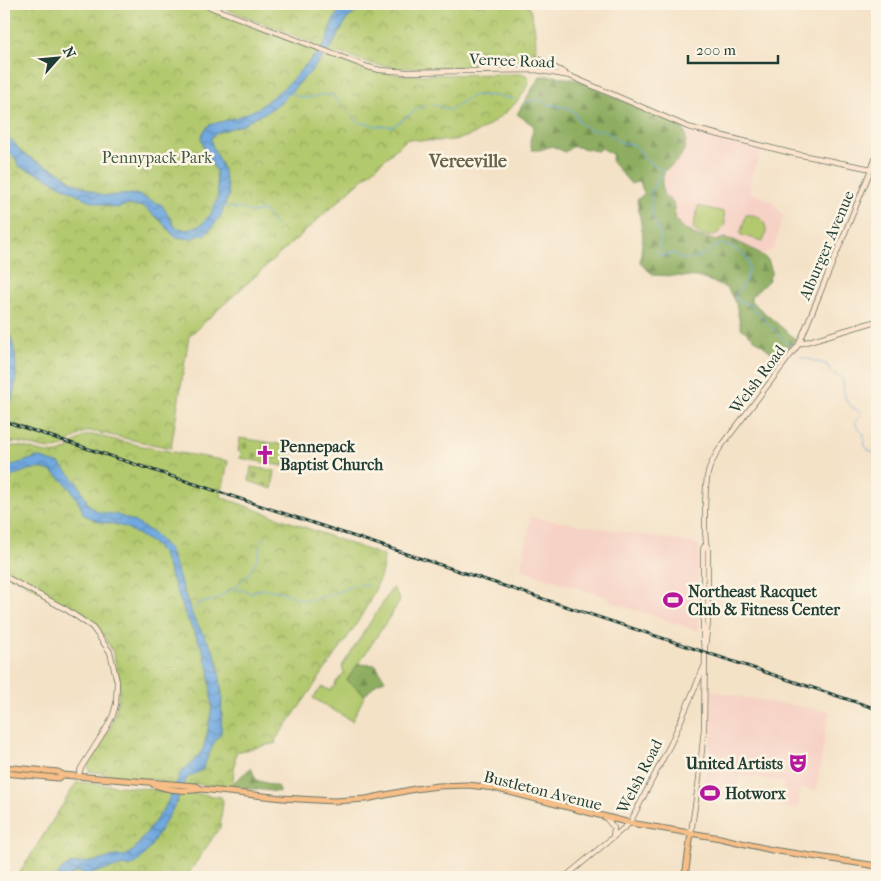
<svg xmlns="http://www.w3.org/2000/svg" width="881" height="881" font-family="'IM FELL French Canon',serif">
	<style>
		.built { fill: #f6d1c5 }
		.grass { fill: #b3c96e; stroke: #698351 }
		.forest { fill: url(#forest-firs); stroke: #56754a }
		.cemetery { fill: url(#cemetery-stones); stroke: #698351 }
		.park { fill: url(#park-crowns); stroke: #698351 }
		.water { fill: url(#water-waves); stroke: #48728a }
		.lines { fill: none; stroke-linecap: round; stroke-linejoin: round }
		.stream { stroke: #70a8df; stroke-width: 1 }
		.secondary-casing { stroke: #6a7767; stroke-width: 6 }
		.primary-casing { stroke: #6a7767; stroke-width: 7 }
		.secondary { stroke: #fce5cf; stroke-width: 4.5 }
		.primary { stroke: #f7be87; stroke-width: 5 }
		.rail-casing { stroke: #1f3d34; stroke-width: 3 }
		.rail { stroke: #fcf5e5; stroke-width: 1; stroke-dasharray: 4; stroke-linecap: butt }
		.labels { text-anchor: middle; stroke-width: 5; stroke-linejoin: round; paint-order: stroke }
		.street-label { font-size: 16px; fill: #1f3d34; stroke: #fcf5e5 }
		.park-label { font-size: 16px; fill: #3d5940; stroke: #fcf5e5 }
		.poi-label { font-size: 16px; font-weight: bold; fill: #1f3d34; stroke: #fcf5e5; text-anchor: start }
		.neighbourhood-label { font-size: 18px; font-weight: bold; fill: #656249; stroke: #fcf5e5 }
	</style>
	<defs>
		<pattern id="forest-firs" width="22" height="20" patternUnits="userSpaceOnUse" patternTransform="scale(1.25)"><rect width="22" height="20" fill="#8ead61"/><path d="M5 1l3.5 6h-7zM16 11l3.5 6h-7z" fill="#738e51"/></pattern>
		<pattern id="cemetery-stones" width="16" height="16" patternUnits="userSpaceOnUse" patternTransform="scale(1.25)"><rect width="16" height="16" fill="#b3c96e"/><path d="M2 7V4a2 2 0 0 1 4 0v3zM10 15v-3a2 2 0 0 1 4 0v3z" fill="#91a45b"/></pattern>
		<pattern id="park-crowns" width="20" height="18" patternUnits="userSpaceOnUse" patternTransform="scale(1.25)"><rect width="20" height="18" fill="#b3c96e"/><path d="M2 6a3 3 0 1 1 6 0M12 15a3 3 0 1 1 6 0" fill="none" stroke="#91a45b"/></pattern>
		<pattern id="water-waves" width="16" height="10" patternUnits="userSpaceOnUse" patternTransform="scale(1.25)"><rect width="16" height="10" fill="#70a8df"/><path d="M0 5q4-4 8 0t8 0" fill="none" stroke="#5b8ab6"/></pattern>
	</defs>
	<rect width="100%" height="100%" fill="#fcf5e5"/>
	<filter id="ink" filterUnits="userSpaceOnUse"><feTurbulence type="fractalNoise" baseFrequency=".02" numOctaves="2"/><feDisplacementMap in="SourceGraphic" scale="10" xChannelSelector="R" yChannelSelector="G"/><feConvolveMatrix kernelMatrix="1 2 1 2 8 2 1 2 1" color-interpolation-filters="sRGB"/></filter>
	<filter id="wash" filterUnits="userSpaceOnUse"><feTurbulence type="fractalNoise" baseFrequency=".0096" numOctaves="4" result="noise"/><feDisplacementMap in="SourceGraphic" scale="20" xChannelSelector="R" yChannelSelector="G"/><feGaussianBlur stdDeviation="1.12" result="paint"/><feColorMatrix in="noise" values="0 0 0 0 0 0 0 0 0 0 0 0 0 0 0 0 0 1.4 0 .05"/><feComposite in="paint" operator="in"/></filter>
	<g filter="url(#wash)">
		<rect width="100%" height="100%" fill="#f4e2c7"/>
		<!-- built -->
		<g class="built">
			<path d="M680,130L762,151L752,174L750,192L773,202L783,216L773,250L754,258L666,234L662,191Z"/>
			<path d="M531,517L699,544L698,631L614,603L605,596L558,582L521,569Z"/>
			<path d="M711,690L746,698L829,711L816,791L801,787L798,809L781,806L784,782L740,776L735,801L703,796L711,737Z"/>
		</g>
		<!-- grass -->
		<g class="grass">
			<path d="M698,206L724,212L725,223C720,238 703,241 693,228Z"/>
			<path d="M746,215C762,213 771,227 763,241L740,235Z"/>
			<path d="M393,587L400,601L348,680L365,695L352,721L313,698L322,687L330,690L335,686L336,682L344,673L342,666Z"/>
		</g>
		<!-- forest -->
		<g class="forest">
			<path d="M540,76H555L577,80L683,127C691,145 681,161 665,170L662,182L663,194L673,203L676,220L682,228L698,236L716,241L724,238L734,240L756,251L768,260L772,272L768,281L751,297V301L795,339L781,360L741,328L736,304L728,289L716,283L697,277L654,275L644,267L640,262L643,236L637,200L644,194L640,181L631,184L611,161L613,155L602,148L597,151L573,146L565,152L552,146L540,150H532L530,141L534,126L517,114Z"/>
			<path d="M358,664L376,665L385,680L377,683L365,695L347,680Z"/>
			<path d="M251,768L256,780L279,787V792L229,786Z"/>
		</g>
		<!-- cemetery -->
		<g class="cemetery">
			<path d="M240,438L292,446L289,467L240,458L241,452L238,451Z"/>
			<path d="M251,467L275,471L272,489L249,481Z"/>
		</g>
		<!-- park -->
		<g class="park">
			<path d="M4,4H193L308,48L313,43L213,4H528C535,23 538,42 534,63L528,66L399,68L372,64L339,53L334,58L366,70L402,75L523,74L528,76L529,79C526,92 518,102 508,110C473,141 454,144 409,139L406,140L189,336L171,448L90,431C75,433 68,448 55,449C37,450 21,438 4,444Z"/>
			<path d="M88,435H93L156,449L228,461L221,497L384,556C384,591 340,648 320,677C305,698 291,720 275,740L276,743L236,752L232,788L194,784L191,793L221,797L223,801L220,827L186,877H17L77,782L160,790L163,781L111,775L89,771L88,763L110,728L118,702L119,678L113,652L100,630L83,615L4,571V448C22,441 40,456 58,453C70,451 76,438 88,435Z"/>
		</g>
		<!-- water -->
		<g class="water">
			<path d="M343,4H373L371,8L368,10L362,8L347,19L331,48L313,69L281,102L267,112L253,118L245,124L219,132L211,137L212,145L223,169L229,195L220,217L210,230L205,234L190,239L175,237L161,221L144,207L129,205L116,208L90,201L39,174L20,167L15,158L4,148V136L13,141L22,153L36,161L58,171L71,181L88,189L104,196L136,194L162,205L175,227L187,230L201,225L211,214L218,197L216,171L205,152L201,138L204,131L209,125L235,118L257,109L288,84L325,44L332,23Z"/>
			<path d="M4,324C19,344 21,394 4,413V388L7,358L4,345Z"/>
			<path d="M38,457L60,464L78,483L88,504L98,512L118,515L133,521L152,532L169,549L193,617L213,650L218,663L222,695L221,733L215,741L202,770L187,778L179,794L178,800L149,849L138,862L129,867L125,865L88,874L77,872L68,877H57L62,869L71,864L98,861L114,856H125L134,850L166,806L181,772L193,762L203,749L207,735L212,706L209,670L203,650L187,618L162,553L152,543L127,528L114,524L100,522L84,515C80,503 75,495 67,485C45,460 31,468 4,480V469L7,467Z"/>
		</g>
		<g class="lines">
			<!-- stream -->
			<g class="stream">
				<path d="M290,92L297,96L308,98L326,94L333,96L359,123L371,124L374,126H394L419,108L426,105L431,104L449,110L474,95L497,96L514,99"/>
				<path d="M527,102L538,99L547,104L568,108L575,113L579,122L590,130H604L622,143L635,145L646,160L661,169L662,172L651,192V211L661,238L658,252L661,256L675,253L679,259C687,259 695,259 702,255C708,253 713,246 719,245C725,244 731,247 737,250C759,261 745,283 735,296L736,299L751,306L790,346"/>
				<path d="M224,206C234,209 245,208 253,213L263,210L276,226"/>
				<path d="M801,357L825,364L828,366L831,373L837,375L843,379C843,389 844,401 852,407C857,410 859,410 861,415L855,422L857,427L864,434C862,444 866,450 875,454L877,457"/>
				<path d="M877,467V481"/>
				<path d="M235,587L248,575L259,555L260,544L263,538"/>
				<path d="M192,612L200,603L215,600L234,587L240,591L243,590L252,593L260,589L279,591L306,601L312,599L331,595L359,583L365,586L369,585"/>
			</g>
		</g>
	</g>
	<g filter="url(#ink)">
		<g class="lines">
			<defs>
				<g id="secondary">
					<path d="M202,4L368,67L380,70L407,72L536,70L570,76L688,127L791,153L877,170"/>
					<path d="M538,59L565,73"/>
					<path d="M799,344L877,155"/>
					<path d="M4,576L67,610L92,627L110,652L117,682L116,704L113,715L107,727L81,768L78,777"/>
					<path d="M704,646L703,641V549L705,545"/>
					<path d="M606,818L614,828L613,837"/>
					<path d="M691,833L699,779L704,729L705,647L708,623V550C703,540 705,485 708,473C710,464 715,456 720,448L799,344L877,321"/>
					<path d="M565,877L630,823L671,743L704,667"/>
				</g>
				<g id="primary">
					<path d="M4,767L58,772L63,775L196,786L201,789L282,798L334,801L366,799L415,789L438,786L468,785L494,788L630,823L720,838L772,850L877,866"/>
					<path d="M4,773L58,778L63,775"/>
					<path d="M153,784C166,790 187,792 201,789"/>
					<path d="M683,877L686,870L691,833"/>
				</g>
			</defs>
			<!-- secondary casing -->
			<use href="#secondary" class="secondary-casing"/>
			<!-- primary casing -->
			<use href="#primary" class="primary-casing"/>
			<!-- secondary -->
			<use href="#secondary" class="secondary"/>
			<!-- primary -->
			<use href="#primary" class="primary"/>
			<defs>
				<path id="rail" d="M4,421L877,709"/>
			</defs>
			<!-- rail casing -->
			<use href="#rail" class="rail-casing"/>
			<!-- rail -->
			<use href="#rail" class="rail"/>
		</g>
	</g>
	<!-- icons -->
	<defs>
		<symbol id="church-bare" viewBox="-9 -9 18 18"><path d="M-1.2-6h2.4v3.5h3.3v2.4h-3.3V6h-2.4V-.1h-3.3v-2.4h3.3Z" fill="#b5179e" stroke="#fcf5e5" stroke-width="2.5" paint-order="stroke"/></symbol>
		<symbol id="stadium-bare" viewBox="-9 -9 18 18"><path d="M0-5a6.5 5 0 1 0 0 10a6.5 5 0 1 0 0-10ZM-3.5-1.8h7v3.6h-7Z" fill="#b5179e" stroke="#fcf5e5" stroke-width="2.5" paint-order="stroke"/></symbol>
		<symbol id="theatre-bare" viewBox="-9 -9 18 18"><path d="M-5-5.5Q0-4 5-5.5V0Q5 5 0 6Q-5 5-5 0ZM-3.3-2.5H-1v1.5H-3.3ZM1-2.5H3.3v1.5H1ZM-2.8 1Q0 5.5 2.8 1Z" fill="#b5179e" stroke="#fcf5e5" stroke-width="2.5" paint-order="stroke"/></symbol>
	</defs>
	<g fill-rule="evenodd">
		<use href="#church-bare" x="251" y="441" width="28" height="28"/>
		<use href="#stadium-bare" x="659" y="586" width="28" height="28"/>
		<use href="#theatre-bare" x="784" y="749" width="28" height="28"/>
		<use href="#stadium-bare" x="696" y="779" width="28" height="28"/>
	</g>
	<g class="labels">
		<!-- street labels -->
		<g class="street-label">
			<text transform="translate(512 60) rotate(2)" y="6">Verree Road</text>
			<text transform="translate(826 245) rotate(-67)" y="6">Alburger Avenue</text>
			<text transform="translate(757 379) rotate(-53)" y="6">Welsh Road</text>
			<text transform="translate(639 776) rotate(-63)" y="6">Welsh Road</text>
			<text transform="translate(543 790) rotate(14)" y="6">Bustleton Avenue</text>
		</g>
		<!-- park labels -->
		<g class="park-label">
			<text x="157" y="163">Pennypack Park</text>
		</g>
		<!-- poi labels -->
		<g class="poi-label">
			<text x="280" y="452">Pennepack<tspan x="280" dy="18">Baptist Church</tspan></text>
			<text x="688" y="597">Northeast Racquet<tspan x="688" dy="18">Club &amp; Fitness Center</tspan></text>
			<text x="783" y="769" text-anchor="end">United Artists</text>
			<text x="725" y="799">Hotworx</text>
		</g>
		<!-- neighbourhood labels -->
		<g class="neighbourhood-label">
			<text x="468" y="167">Vereeville</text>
		</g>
	</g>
	<!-- margin -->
	<rect width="881" height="881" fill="none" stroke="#fcf5e5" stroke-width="20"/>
	<!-- north arrow -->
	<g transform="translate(58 58) rotate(63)" stroke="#fcf5e5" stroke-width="4" paint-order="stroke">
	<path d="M0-4L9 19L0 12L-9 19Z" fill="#1f3d34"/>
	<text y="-8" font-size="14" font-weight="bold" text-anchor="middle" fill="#1f3d34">N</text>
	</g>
	<!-- scale -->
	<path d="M688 55v8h90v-8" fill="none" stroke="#1f3d34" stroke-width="2.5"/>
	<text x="696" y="55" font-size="15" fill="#1f3d34" stroke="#fcf5e5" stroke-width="4" paint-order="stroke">200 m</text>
</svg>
